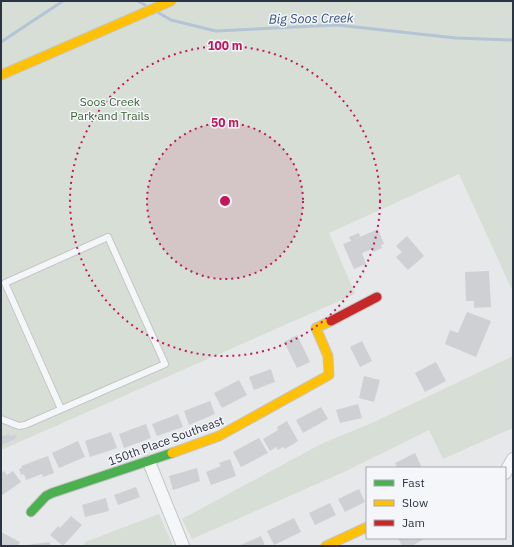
<svg xmlns="http://www.w3.org/2000/svg" width="514" height="547" font-family="'IBM Plex Sans',sans-serif">
	<style>
		.green { fill: #d6ded6 }
		.lines { fill: none; stroke-linecap: round; stroke-linejoin: round }
		.stream { stroke: #b4c4d5; stroke-width: 3 }
		.building { fill: #ced0d3 }
		.lane-casing { stroke: #c4c6c8; stroke-width: 8 }
		.street-casing { stroke: #c4c6c8; stroke-width: 14 }
		.fast-casing { stroke: #c4c6c8; stroke-width: 11 }
		.slow-casing { stroke: #c4c6c8; stroke-width: 11 }
		.jam-casing { stroke: #c4c6c8; stroke-width: 11 }
		.lane { stroke: #f5f6f7; stroke-width: 6 }
		.street { stroke: #f5f6f7; stroke-width: 12 }
		.fast { stroke: #4caf50; stroke-width: 9 }
		.slow { stroke: #ffc107; stroke-width: 9 }
		.jam { stroke: #c62828; stroke-width: 9 }
		.ring { fill: none; stroke: #c2185b; stroke-width: 2; stroke-dasharray: 2 4 }
		.labels { text-anchor: middle; stroke-width: 3; stroke-linejoin: round; paint-order: stroke }
		.park-label { font-size: 12px; fill: #3f6138; stroke: #f4f6f9 }
		.street-label { font-size: 12px; fill: #2b3445; stroke: #f4f6f9 }
		.water-label { font-size: 13px; font-style: italic; fill: #34527a; stroke: #f4f6f9 }
		.centre { fill: #c2185b; stroke: #f4f6f9; stroke-width: 2 }
		.ring-label { font-size: 12px; text-anchor: middle; font-weight: bold; fill: #c2185b; stroke: #f4f6f9; stroke-width: 3; stroke-linejoin: round; paint-order: stroke }
	</style>
	<rect width="100%" height="100%" fill="#e6e8ea"/>
	<!-- green -->
	<g class="green">
		<path d="M1,1H513V292L459,174L329,233L355,294L1,450Z"/>
		<path d="M513,356V428L443,459L429,430L344,472L192,539L182,519L321,444L372,423Z"/>
		<path d="M159,514L173,546H83L85,542Z"/>
	</g>
	<g class="lines">
		<!-- stream -->
		<g class="stream">
			<path d="M138,1L145,5"/>
			<path d="M159,13L171,20L216,31L337,25L456,38L513,40"/>
			<path d="M1,42L63,1"/>
		</g>
	</g>
	<!-- building -->
	<g class="building">
		<path d="M378,229L384,244L381,245L382,248L373,252L372,249L362,253L366,264L354,269L343,244L351,241L349,237L359,233L360,237Z"/>
		<path d="M407,236L424,256L408,270L396,257L402,252L396,246Z"/>
		<path d="M489,271L491,307L474,308V301H466L465,272Z"/>
		<path d="M467,312L491,321L476,357L445,344L450,330L458,333Z"/>
		<path d="M297,335L310,362L297,368L284,342Z"/>
		<path d="M362,341L372,361L360,367L350,347Z"/>
		<path d="M436,362L446,381L425,392L415,373Z"/>
		<path d="M271,369L275,382L254,390L249,377Z"/>
		<path d="M364,376L380,380L374,402L359,398Z"/>
		<path d="M239,380L247,395L222,408L214,393Z"/>
		<path d="M210,401L215,414L189,425L184,411Z"/>
		<path d="M358,404L362,418L340,423L336,410Z"/>
		<path d="M321,407L328,419L303,433L296,420Z"/>
		<path d="M178,414L183,427L157,436L152,424Z"/>
		<path d="M287,421L298,441L285,449L283,447L278,450L276,447L270,451L263,439L278,430L277,427Z"/>
		<path d="M146,424L151,438L124,448L119,434Z"/>
		<path d="M111,432L117,448L90,457L85,441Z"/>
		<path d="M9,434L10,436L15,434L17,438L2,445L1,437Z"/>
		<path d="M259,438L268,453L241,467L233,452Z"/>
		<path d="M78,441L85,457L59,468L52,453Z"/>
		<path d="M415,453L422,468H397L395,463Z"/>
		<path d="M48,456L54,473L43,477L42,474L26,480L24,474L21,475L19,469L22,468L21,466Z"/>
		<path d="M230,459L236,476L211,485L206,472L221,466L219,463Z"/>
		<path d="M197,468L200,481L173,490L169,476Z"/>
		<path d="M4,471L7,475L13,471L21,482L1,496V474Z"/>
		<path d="M136,487L140,497L118,505L114,495Z"/>
		<path d="M359,489L365,502L345,512L338,499Z"/>
		<path d="M106,498L109,511L85,517L82,505Z"/>
		<path d="M330,503L336,515L315,525L309,513Z"/>
		<path d="M71,516L82,525L63,546L50,535L58,526L60,528Z"/>
		<path d="M294,518L301,532L274,545L267,531Z"/>
		<path d="M1,532L20,542L18,546H1Z"/>
		<path d="M261,536L265,546H238Z"/>
		<path d="M398,538H423L424,539L412,546H402Z"/>
		<path d="M50,542V546H27V545Z"/>
	</g>
	<g class="lines">
		<defs>
			<path id="lane" d="M1,419L19,426L25,425L165,364L108,237L5,283L61,409"/>
			<g id="street">
				<path d="M149,462L183,546"/>
				<path d="M505,473L513,459"/>
			</g>
			<path id="fast" d="M31,512L46,496L52,493L172,453"/>
			<g id="slow">
				<path d="M1,75L171,1"/>
				<path d="M172,453L219,436L329,375L328,356L316,328L331,321"/>
				<path d="M326,546L367,527"/>
			</g>
			<path id="jam" d="M331,321L377,297"/>
		</defs>
		<!-- lane casing -->
		<use href="#lane" class="lane-casing"/>
		<!-- street casing -->
		<use href="#street" class="street-casing"/>
		<!-- fast casing -->
		<use href="#fast" class="fast-casing"/>
		<!-- slow casing -->
		<use href="#slow" class="slow-casing"/>
		<!-- jam casing -->
		<use href="#jam" class="jam-casing"/>
		<!-- lane -->
		<use href="#lane" class="lane"/>
		<!-- street -->
		<use href="#street" class="street"/>
		<!-- fast -->
		<use href="#fast" class="fast"/>
		<!-- slow -->
		<use href="#slow" class="slow"/>
		<!-- jam -->
		<use href="#jam" class="jam"/>
	</g>
	<!-- distance rings -->
	<circle cx="225" cy="201" r="78" fill="#c2185b" fill-opacity=".12"/>
	<g class="ring">
		<circle cx="225" cy="201" r="78"/>
		<circle cx="225" cy="201" r="155"/>
	</g>
	<g class="labels">
		<!-- park labels -->
		<g class="park-label">
			<text x="110" y="106">Soos Creek<tspan x="110" dy="14">Park and Trails</tspan></text>
		</g>
		<!-- street labels -->
		<g class="street-label">
			<text transform="translate(166 441) rotate(-20)" y="4">150th Place Southeast</text>
		</g>
		<!-- water labels -->
		<g class="water-label">
			<text transform="translate(311 18) rotate(-1)" y="5">Big Soos Creek</text>
		</g>
	</g>
	<circle cx="225" cy="201" r="6" class="centre"/>
	<g class="ring-label">
		<text x="225" y="50">100 m</text>
		<text x="225" y="127">50 m</text>
	</g>
	<!-- border -->
	<rect width="514" height="547" fill="none" stroke="#2b3445" stroke-width="4"/>
	<!-- legend -->
	<rect x="366" y="467" width="140" height="72" fill="#f4f6f9" stroke="#a4a8b1"/>
	<rect x="374" y="480" width="20" height="6" fill="#4caf50" stroke="#a4a8b1"/>
	<text x="402" y="487" font-size="12" fill="#2b3445">Fast</text>
	<rect x="374" y="500" width="20" height="6" fill="#ffc107" stroke="#a4a8b1"/>
	<text x="402" y="507" font-size="12" fill="#2b3445">Slow</text>
	<rect x="374" y="520" width="20" height="6" fill="#c62828" stroke="#a4a8b1"/>
	<text x="402" y="527" font-size="12" fill="#2b3445">Jam</text>
</svg>
